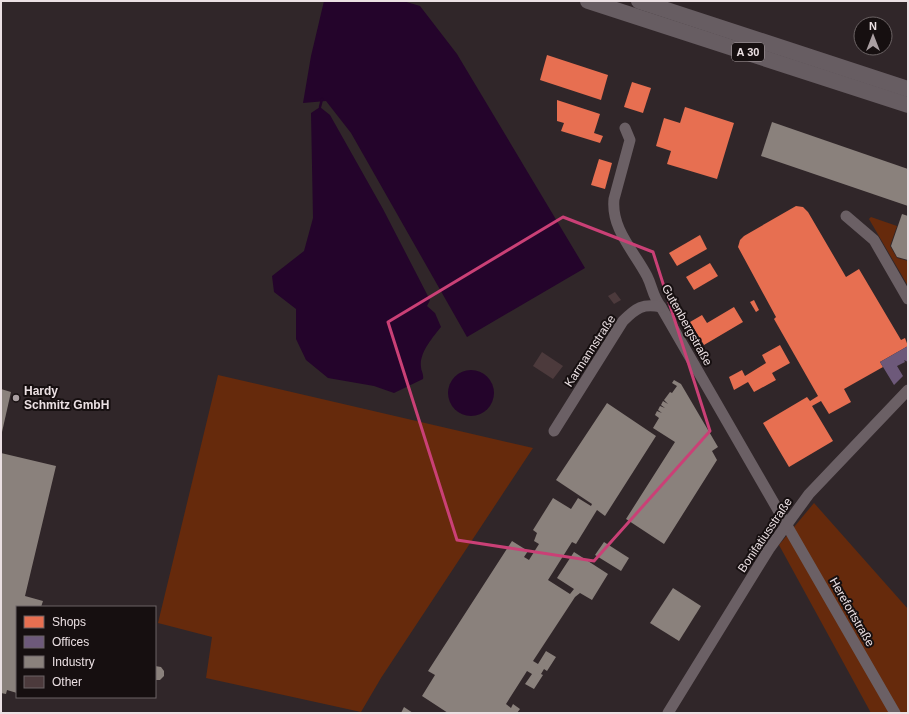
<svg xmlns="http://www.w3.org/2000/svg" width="909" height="714" font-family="Arial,sans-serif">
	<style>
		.green { fill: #662a0c }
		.water { fill: #24042b }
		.shops { fill: #e76f51 }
		.offices { fill: #6d597a }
		.industry { fill: #8a817c }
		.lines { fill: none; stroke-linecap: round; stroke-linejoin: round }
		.stream { stroke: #24042b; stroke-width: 2.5 }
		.building { fill: #4c3a3c }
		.minor { stroke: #6b6065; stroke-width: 11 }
		.highway { stroke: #675d62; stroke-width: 16 }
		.marked { fill: none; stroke: #ca4076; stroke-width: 3; stroke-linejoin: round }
		.poi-dot { fill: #aa9fa2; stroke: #160f10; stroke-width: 1.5 }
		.labels { text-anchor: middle; stroke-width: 4; stroke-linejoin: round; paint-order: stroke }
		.shield { fill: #160f10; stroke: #aba1a4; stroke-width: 1 }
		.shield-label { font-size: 11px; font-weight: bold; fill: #ebe0e3 }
		.street-label { font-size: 12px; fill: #ebe0e3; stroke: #160f10 }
		.poi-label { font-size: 12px; font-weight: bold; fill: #ebe0e3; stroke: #160f10; text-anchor: start }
	</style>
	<rect width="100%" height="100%" fill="#302629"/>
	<!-- green -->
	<g class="green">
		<path d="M871,217L897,226L890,246L897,258L908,261V286L869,219Z"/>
		<path d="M218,375L533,448L381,678L361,712L206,678L212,637L158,623Z"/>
		<path d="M814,503L908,609V713H871L779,545Z"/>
	</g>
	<!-- water -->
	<g class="water">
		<path d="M324,1H403L420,6L457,54L585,268L467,337L351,133L326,101L303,103L311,56Z"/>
		<path d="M320,107L330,115L383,209L430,300L427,306L435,313L441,327C433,337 419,353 421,367C421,371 424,374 423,379L394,393L374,386L328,378L306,360L296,339V309L274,292L272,276L304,251L313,218L311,113Z"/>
		<circle cx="471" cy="393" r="23"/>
	</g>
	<!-- shops -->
	<g class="shops">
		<path d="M547,55L608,75L601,100L540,80Z"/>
		<path d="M632,82L651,88L643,113L624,107Z"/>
		<path d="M557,100L600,114L594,133L603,136L600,143L561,131L564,123L557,121Z"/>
		<path d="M685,107L734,123L717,179L667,164L671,151L656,146L664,118L680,123Z"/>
		<path d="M599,159L612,163L605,189L591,185Z"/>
		<path d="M796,206L803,207L808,212L846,277L859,269L901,340L905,338L908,346L880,362L883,367L844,389L851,402L829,414L821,401L812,406L833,441L789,467L763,423L807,397L810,401L818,396L774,319L776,317L738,247L740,240L744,236Z"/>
		<path d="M700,235L707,249L677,266L669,253Z"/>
		<path d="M710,263L718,276L694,290L686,277Z"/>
		<path d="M754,300L759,310L756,312L750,302Z"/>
		<path d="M734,307L743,322L704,345L690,322L702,315L707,323Z"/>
		<path d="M780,345L790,363L772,373L776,380L754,392L748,382L734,390L729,377L742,370L745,376L766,363L762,355Z"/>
	</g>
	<!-- offices -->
	<path class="offices" d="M908,346V362L904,360L905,362L897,366L903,376L894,385L880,362Z"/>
	<!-- industry -->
	<g class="industry">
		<path d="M772,122L908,169V206L761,156Z"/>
		<path d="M902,214L908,216V260L897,257L891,246Z"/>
		<path d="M674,380L681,384L718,447L712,451L717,460L664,544L626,519L675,442L653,428L659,418L655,415L657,411L662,413L658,410L660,406L665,408L661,405L663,401L668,404L664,400L667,396L672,399L667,396L670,392L672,393L677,386L672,383Z"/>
		<path d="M1,389L11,392L2,432H1Z"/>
		<path d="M607,403L656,436L605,516L597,510L576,544L572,542L548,580L570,594L574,589L557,578L574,552L608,574L592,600L580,593L575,597L533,661L538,664L546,651L556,657L547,671L544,669L541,674L543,675L534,689L525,684L532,674L527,671L506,704L511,708L513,704L520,709L517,713H448L422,696L435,675L428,671L512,541L528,551L524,557L529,560L539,544L534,541L537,533L533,530L553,498L571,509L578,498L591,506L592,504L556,480Z"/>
		<path d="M1,453L56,466L25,596L43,601L41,607H17V693L7,690L6,694L1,693Z"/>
		<path d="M604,542L629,558L621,571L595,555Z"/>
		<path d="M673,588L701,606L679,641L650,623Z"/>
		<path d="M155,666L161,667L164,671V676L160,680H155Z"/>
		<path d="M404,707L413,713H401Z"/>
	</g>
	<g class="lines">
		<!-- stream -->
		<path class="stream" d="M320,107L322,99"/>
	</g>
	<!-- building -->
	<g class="building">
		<path d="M615,292L621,300L614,304L608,296Z"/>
		<path d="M542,352L563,366L553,379L533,366Z"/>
	</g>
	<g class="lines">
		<!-- minor -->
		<g class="minor">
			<path d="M625,128L630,140L614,199C611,229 634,251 647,276C653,288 652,295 661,307L895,713"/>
			<path d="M846,216L874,240L908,299"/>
			<path d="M554,431L623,321C636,308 643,303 661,307"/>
			<path d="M668,713L769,549L809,494L908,390"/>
		</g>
		<!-- highway -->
		<g class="highway">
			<path d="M588,1L908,105"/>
			<path d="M639,1L908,89"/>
		</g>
	</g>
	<!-- marked area -->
	<path class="marked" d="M563,217L653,252L710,431L594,561L457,540L388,322Z"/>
	<!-- markers -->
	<circle class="poi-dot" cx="16" cy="398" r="4"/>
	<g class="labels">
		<!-- shield labels -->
		<rect class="shield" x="732" y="43" width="32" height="18" rx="3"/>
		<g class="shield-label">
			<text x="748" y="56">A 30</text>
		</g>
		<!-- street labels -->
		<g class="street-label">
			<text transform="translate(687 325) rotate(61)" y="4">Gutenbergstraße</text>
			<text transform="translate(590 351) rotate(-57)" y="4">Karmannstraße</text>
			<text transform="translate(765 535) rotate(-56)" y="4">Bonifatiusstraße</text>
			<text transform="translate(852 612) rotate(60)" y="4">Herefortstraße</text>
		</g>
		<!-- poi labels -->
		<g class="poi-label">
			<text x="24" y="395">Hardy<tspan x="24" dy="14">Schmitz GmbH</tspan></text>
		</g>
	</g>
	<!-- border -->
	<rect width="909" height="714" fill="none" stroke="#ebe0e3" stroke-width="4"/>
	<!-- legend -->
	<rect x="16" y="606" width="140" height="92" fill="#160f10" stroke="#6b6364"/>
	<rect x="24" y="616" width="20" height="12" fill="#e76f51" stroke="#6b6364"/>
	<text x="52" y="626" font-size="12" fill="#ebe0e3">Shops</text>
	<rect x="24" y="636" width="20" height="12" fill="#6d597a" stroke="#6b6364"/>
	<text x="52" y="646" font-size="12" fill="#ebe0e3">Offices</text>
	<rect x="24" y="656" width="20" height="12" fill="#8a817c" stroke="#6b6364"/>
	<text x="52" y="666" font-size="12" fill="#ebe0e3">Industry</text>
	<rect x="24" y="676" width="20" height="12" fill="#4c3a3c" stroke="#6b6364"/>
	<text x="52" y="686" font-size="12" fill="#ebe0e3">Other</text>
	<!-- north arrow -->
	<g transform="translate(873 36)"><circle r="19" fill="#160f10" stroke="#6b6364"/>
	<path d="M0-3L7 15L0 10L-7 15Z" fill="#aa9fa2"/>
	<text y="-6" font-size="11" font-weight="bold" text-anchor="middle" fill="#ebe0e3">N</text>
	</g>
</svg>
